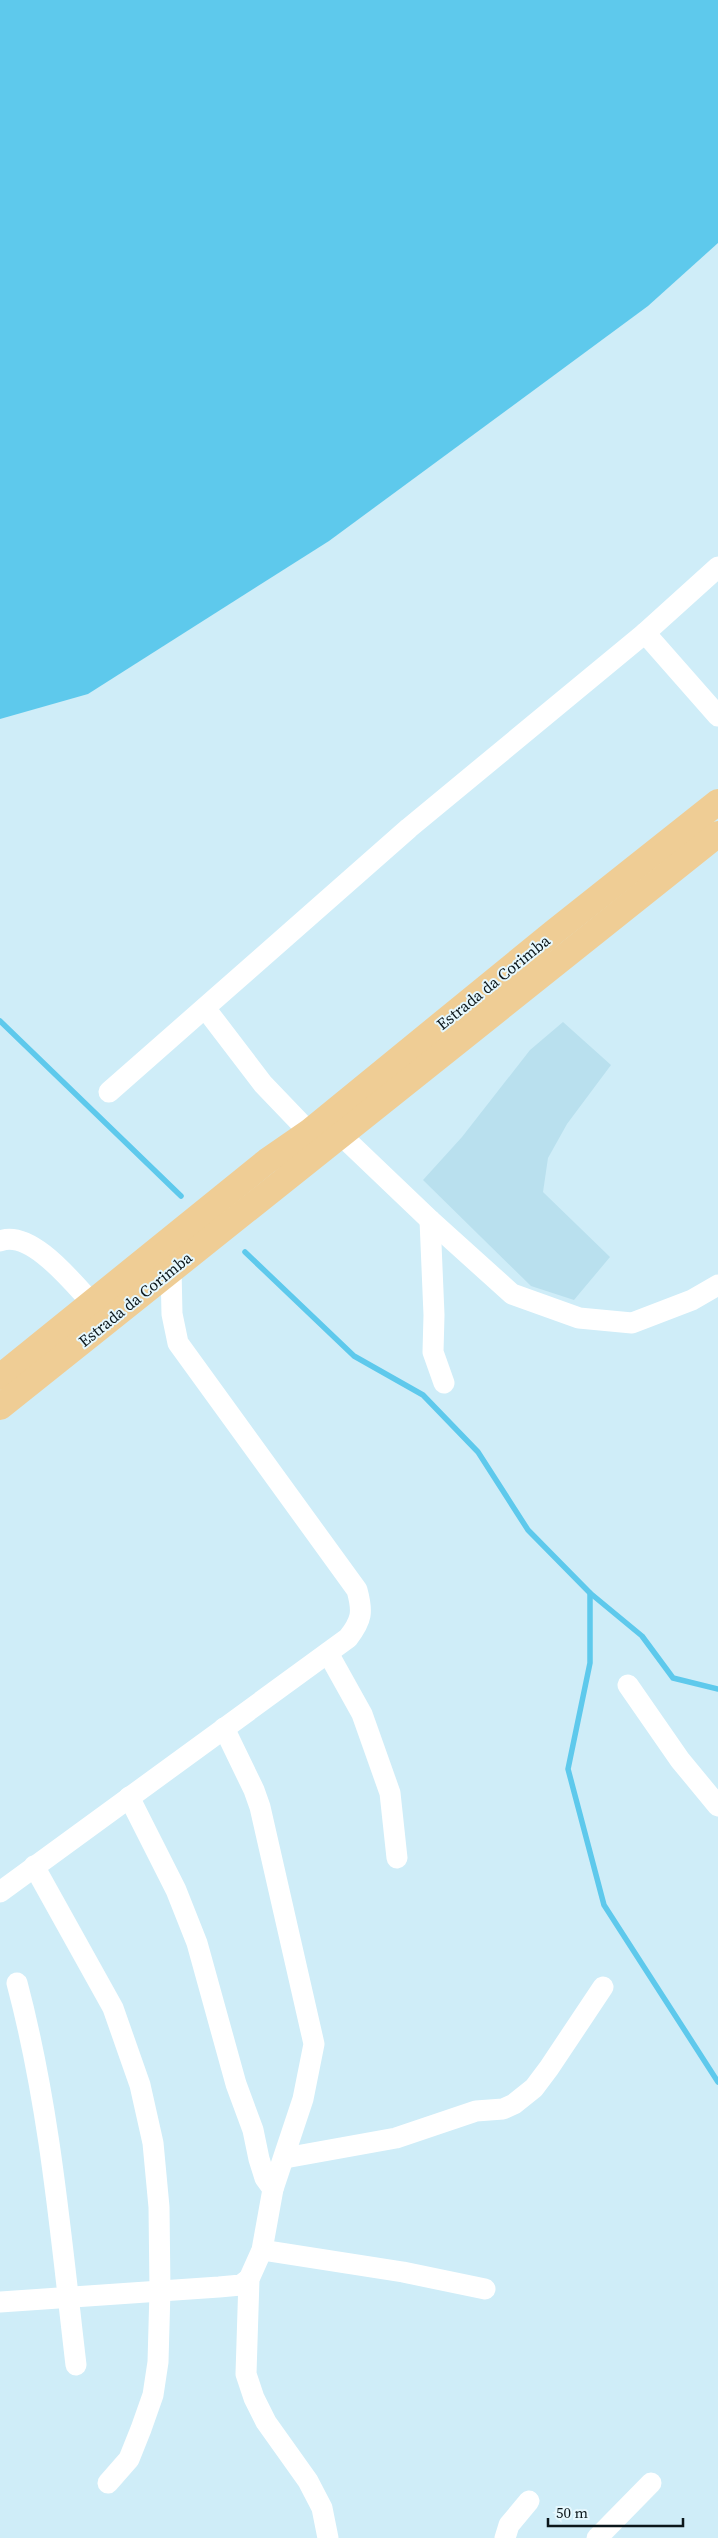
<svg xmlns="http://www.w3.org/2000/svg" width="718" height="2538" font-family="'Source Serif 4',serif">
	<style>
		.built { fill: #b9e0ee }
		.water { fill: #5ec9ec }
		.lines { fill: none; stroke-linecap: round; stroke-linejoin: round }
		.stream { stroke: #5ec9ec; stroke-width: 5.5 }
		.minor { stroke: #fff; stroke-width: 21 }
		.major { stroke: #efcd95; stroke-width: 26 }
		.labels { text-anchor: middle; stroke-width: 4; stroke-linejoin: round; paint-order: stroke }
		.street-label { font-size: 16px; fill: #0c171b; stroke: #e6f8fe }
	</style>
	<rect width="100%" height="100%" fill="#cfedf8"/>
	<!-- built -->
	<path class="built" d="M563,1022L611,1065L567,1124L548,1158L543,1192L610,1257L574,1300L531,1286L423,1180L462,1137L530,1050Z"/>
	<!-- water -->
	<path class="water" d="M0,0H718V243L648,306L329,541L88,694L0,719Z"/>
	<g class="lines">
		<!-- stream -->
		<g class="stream">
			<path d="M0,1021L181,1196"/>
			<path d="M245,1252L354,1356L423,1395L478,1452L528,1530L590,1593V1663L568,1769L604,1905L718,2082"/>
			<path d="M590,1593L642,1636L673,1678L718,1689"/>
		</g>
		<!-- minor -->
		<g class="minor">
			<path d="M645,633L718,716"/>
			<path d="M205,1008L263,1084L309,1132"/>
			<path d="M109,1092L409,828L645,633L718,567"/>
			<path d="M341,1135L430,1220L512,1294L579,1318L632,1323L692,1300L718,1285"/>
			<path d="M430,1220L434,1315L433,1352L444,1383"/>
			<path d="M0,1241C31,1229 73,1283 92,1303"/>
			<path d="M328,1653L362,1714L390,1793L397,1858"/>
			<path d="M628,1685L680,1760L718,1806"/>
			<path d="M224,1728L254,1790L260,1807L314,2044L303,2099L273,2189L262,2250L249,2279L246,2374L254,2398L266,2422L308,2481L322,2508L328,2538"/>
			<path d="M129,1797L176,1890L197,1943L236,2084L253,2130L259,2159L265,2178L273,2189"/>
			<path d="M34,1866L113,2008L140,2085L153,2143L159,2207L160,2290L158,2362L153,2395L141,2429L129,2459L108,2483"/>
			<path d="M0,1892L348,1638C362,1620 363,1612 357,1590L178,1343L172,1314L171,1269"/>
			<path d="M17,1983C50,2107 61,2238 76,2365"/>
			<path d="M285,2158L396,2138L476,2111L503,2109L514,2104L534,2088L549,2068L603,1987"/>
			<path d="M262,2250L403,2272L485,2289"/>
			<path d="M0,2302L219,2287L241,2285L249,2279"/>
			<path d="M505,2538L509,2525L529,2501"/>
			<path d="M597,2538L651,2483"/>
		</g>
		<!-- major -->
		<g class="major">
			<path d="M0,1377L267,1161L309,1132L554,932L718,802"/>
			<path d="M0,1407L718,834"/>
		</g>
	</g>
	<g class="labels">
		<!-- street labels -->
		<g class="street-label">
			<text transform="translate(493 982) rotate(-39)" y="6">Estrada da Corimba</text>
			<text transform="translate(135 1299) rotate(-39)" y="6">Estrada da Corimba</text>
		</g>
	</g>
	<!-- scale -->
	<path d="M548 2518v8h135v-8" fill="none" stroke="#0c171b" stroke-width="2.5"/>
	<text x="556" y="2518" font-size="15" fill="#0c171b" stroke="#e6f8fe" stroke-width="4" paint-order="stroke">50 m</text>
</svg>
